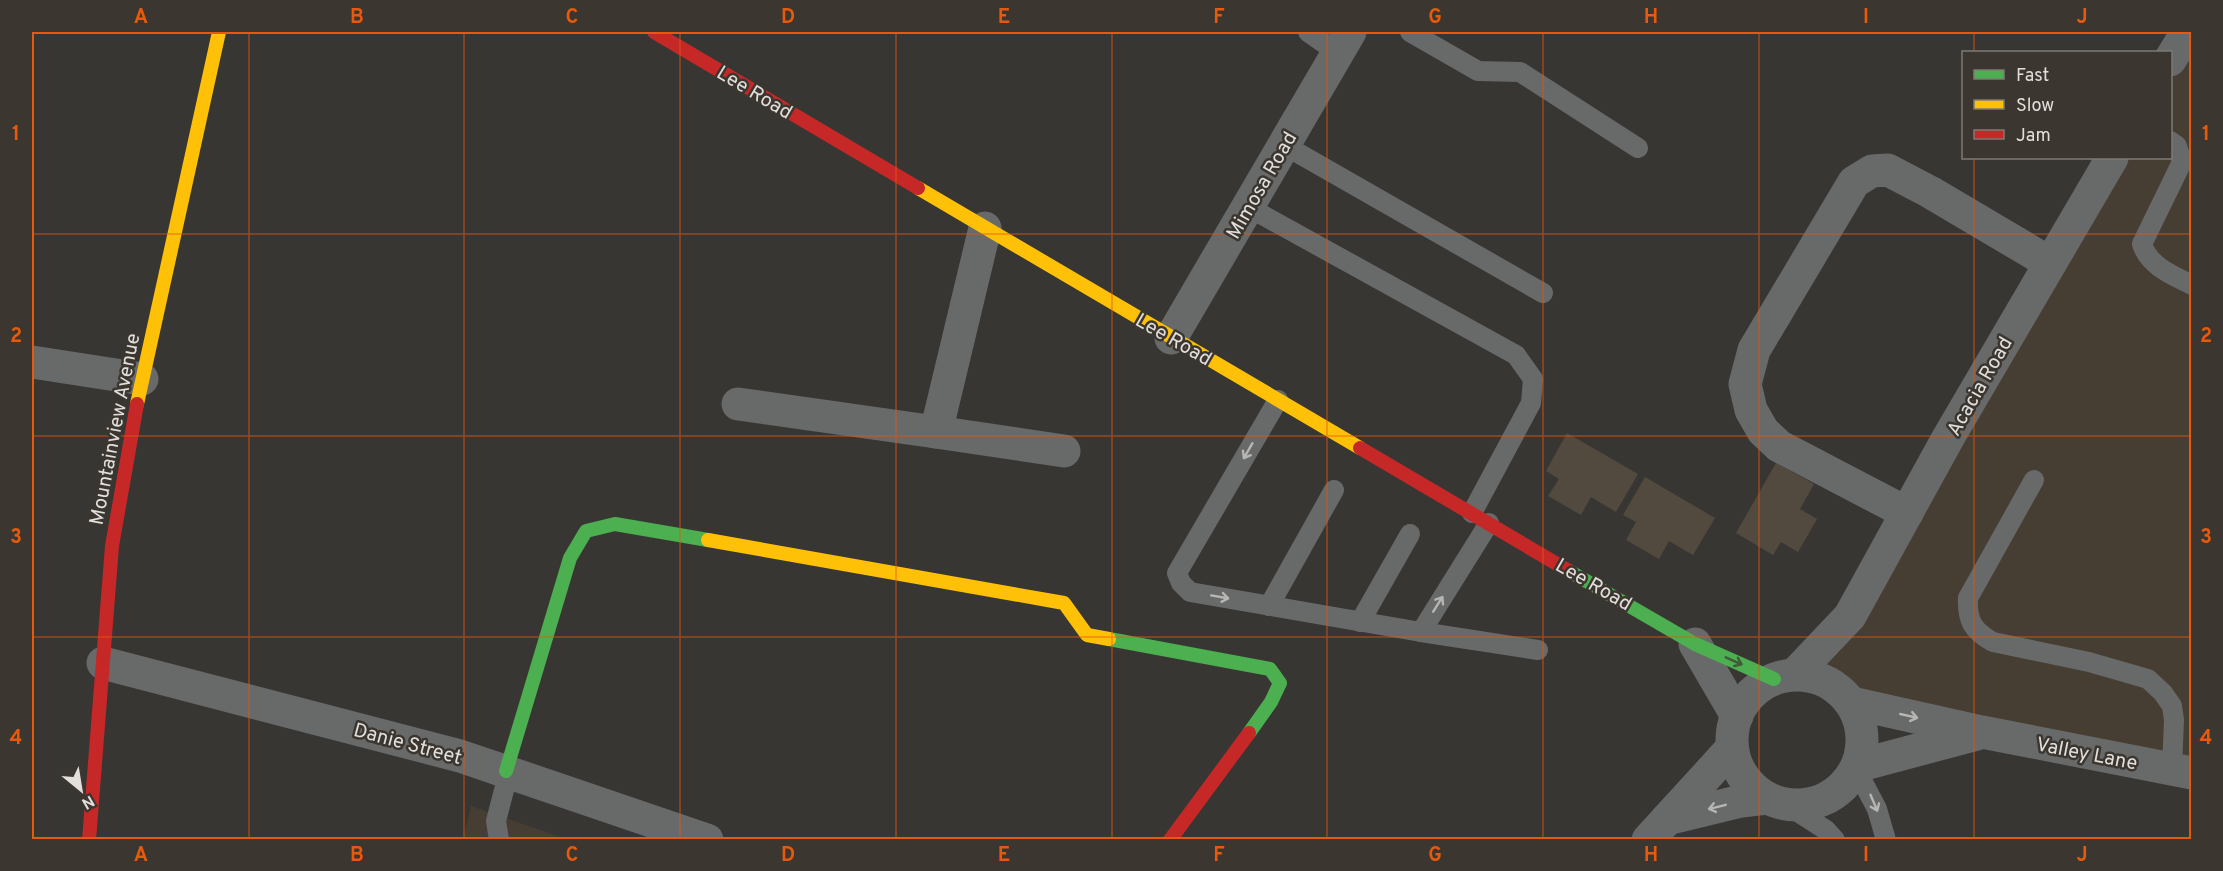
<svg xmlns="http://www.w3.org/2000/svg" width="2223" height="871" font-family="Overpass,sans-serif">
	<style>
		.built { fill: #463e33 }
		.building { fill: #524a3e }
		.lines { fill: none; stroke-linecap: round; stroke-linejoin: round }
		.lane { stroke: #686969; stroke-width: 20 }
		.street { stroke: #686969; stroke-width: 33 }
		.fast { stroke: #4caf50; stroke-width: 14 }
		.slow { stroke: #ffc107; stroke-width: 14 }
		.jam { stroke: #c62828; stroke-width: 14 }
		.oneway { stroke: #b7b6b3 }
		.oneway2 { stroke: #405a3a }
		.grid { fill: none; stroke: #e8590c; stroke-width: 1.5; stroke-opacity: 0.55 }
		.labels { text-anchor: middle; stroke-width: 5; stroke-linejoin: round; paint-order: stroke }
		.street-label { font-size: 20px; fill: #e2dfdb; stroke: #3b3630 }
		.neatline { fill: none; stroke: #e8590c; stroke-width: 2 }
		.grid-label { font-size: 20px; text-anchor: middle; font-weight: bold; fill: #e8590c }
	</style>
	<rect width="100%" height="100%" fill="#383633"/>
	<!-- built -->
	<g class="built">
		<path d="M2191,47V760L1803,678L2124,158H2170L2171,81Z"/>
		<path d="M471,806L566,839L463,840Z"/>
	</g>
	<!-- building -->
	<g class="building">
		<path d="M1567,433L1638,474L1616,512L1591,497L1581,515L1548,496L1559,479L1546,471Z"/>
		<path d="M1776,463L1814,484L1800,509L1817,519L1798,552L1781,542L1773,555L1736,533Z"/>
		<path d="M1645,477L1715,518L1693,555L1669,541L1659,559L1626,540L1636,522L1623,515Z"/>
	</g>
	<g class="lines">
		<!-- lane -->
		<g class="lane">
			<path d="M1308,32L1338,53"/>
			<path d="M1410,32L1478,71L1520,72L1638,148"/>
			<path d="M2170,141L2177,146L2182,162L2142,244C2149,266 2172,275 2192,285"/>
			<path d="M1284,145L1543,293"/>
			<path d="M1248,207L1516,355L1533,379L1531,403L1472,513"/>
			<path d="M1278,400L1177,573L1181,583L1190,592L1421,632L1489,523"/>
			<path d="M2034,480L1968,598C1967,621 1973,631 1993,642L2089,662L2148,679L2163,693L2172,706L2174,720L2172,769"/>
			<path d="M1269,606L1334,490"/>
			<path d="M1360,622L1410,534"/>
			<path d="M1421,632L1538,650"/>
			<path d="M1856,769L1877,809L1886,840"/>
			<path d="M1787,805L1826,830L1835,840"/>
			<path d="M499,840L496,821L509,771"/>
		</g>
		<!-- street -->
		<g class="street">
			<path d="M2170,60L2187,32"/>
			<path d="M1171,338L1350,32"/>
			<path d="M32,362L142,379"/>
			<path d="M738,404L936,432L985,228"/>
			<path d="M936,432L1064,451"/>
			<path d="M1907,513L1779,446L1763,431L1751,410L1745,384L1754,350L1854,182L1872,171L1888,170L1930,192L2050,263"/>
			<path d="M1695,644L1737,716"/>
			<path d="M103,663L460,756L707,840"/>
			<path d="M1795,674L1850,616L1948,438L2112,158"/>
			<circle cx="1797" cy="740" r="65"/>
			<path d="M1852,703L1982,732L2192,773"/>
			<path d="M1857,766L1977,734"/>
			<path d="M1667,819L1741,801L1767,798"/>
			<path d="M1648,840L1732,748"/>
		</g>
		<!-- fast -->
		<g class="fast">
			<path d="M1569,571L1695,644L1774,679"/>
			<path d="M1109,639L1270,669L1280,683L1271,702L1249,733"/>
			<path d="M506,771L570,558L586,531L615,524L708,540"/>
		</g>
		<!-- slow -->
		<g class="slow">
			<path d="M918,188L1360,448"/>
			<path d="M137,404L219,32"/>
			<path d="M708,540L1064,603L1087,635L1109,639"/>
		</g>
		<!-- jam -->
		<g class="jam">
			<path d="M654,32L918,188"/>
			<path d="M1360,448L1569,571"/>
			<path d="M89,840L112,546L137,404"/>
			<path d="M1170,840L1249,733"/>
		</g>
	</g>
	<!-- one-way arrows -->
	<defs><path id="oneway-shaft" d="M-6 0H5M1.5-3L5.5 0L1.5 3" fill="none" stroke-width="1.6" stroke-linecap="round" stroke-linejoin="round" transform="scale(1.5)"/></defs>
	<g class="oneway">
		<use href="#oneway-shaft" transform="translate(1248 451) rotate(120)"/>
		<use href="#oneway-shaft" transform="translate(1220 597) rotate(10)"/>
		<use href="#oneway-shaft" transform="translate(1438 604) rotate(-58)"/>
		<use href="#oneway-shaft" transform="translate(1909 716) rotate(13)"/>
		<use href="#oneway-shaft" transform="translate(1874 803) rotate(67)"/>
		<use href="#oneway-shaft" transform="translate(1717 807) rotate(166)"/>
	</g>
	<use class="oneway2" href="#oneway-shaft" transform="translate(1734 661) rotate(24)"/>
	<!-- grid -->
	<path class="grid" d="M249,32V840M464,32V840M680,32V840M896,32V840M1112,32V840M1327,32V840M1543,32V840M1759,32V840M1974,32V52M1974,158V840M32,234H2192M32,436H2192M32,637H2192"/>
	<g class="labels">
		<!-- street labels -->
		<g class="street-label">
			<text transform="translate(755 92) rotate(31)" y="7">Lee Road</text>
			<text transform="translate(1261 185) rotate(-60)" y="7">Mimosa Road</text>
			<text transform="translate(1174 339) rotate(30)" y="7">Lee Road</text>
			<text transform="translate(1979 386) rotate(-60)" y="7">Acacia Road</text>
			<text transform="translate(114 429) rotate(-79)" y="7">Mountainview Avenue</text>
			<text transform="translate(1594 584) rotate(30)" y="7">Lee Road</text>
			<text transform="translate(408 743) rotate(15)" y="7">Danie Street</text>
			<text transform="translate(2087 753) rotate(11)" y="7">Valley Lane</text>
		</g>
	</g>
	<!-- border -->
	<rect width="2223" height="871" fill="none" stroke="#3b3630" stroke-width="66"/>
	<!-- legend -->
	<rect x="1962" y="51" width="210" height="108" fill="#3b3630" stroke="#7e7a74" stroke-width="1.5"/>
	<rect x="1974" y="70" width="30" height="9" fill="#4caf50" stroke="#7e7a74" stroke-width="1.5"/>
	<text x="2016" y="81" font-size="18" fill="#e2dfdb">Fast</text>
	<rect x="1974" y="100" width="30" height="9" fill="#ffc107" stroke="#7e7a74" stroke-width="1.5"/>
	<text x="2016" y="111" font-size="18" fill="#e2dfdb">Slow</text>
	<rect x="1974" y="130" width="30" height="9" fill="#c62828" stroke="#7e7a74" stroke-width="1.5"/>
	<text x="2016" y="141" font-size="18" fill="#e2dfdb">Jam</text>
	<!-- north arrow -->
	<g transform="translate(81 790) rotate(150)" stroke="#3b3630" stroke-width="4.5" paint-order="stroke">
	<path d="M0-4.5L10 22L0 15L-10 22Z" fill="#e2dfdb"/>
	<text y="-9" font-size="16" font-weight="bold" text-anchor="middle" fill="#e2dfdb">N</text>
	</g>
	<rect x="33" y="33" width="2157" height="805" class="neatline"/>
	<g class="grid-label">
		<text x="141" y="23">A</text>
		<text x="357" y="23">B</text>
		<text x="572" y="23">C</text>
		<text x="788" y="23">D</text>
		<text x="1004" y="23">E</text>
		<text x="1219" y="23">F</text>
		<text x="1435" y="23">G</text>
		<text x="1651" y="23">H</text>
		<text x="1866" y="23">I</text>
		<text x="2082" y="23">J</text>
		<text x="16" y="140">1</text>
		<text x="2206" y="140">1</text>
		<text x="16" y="342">2</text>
		<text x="2206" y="342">2</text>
		<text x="16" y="543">3</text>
		<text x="2206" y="543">3</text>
		<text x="16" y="744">4</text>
		<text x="2206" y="744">4</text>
		<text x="141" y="861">A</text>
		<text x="357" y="861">B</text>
		<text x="572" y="861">C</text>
		<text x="788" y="861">D</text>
		<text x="1004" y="861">E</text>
		<text x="1219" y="861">F</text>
		<text x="1435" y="861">G</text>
		<text x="1651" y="861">H</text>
		<text x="1866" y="861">I</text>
		<text x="2082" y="861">J</text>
	</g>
</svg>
